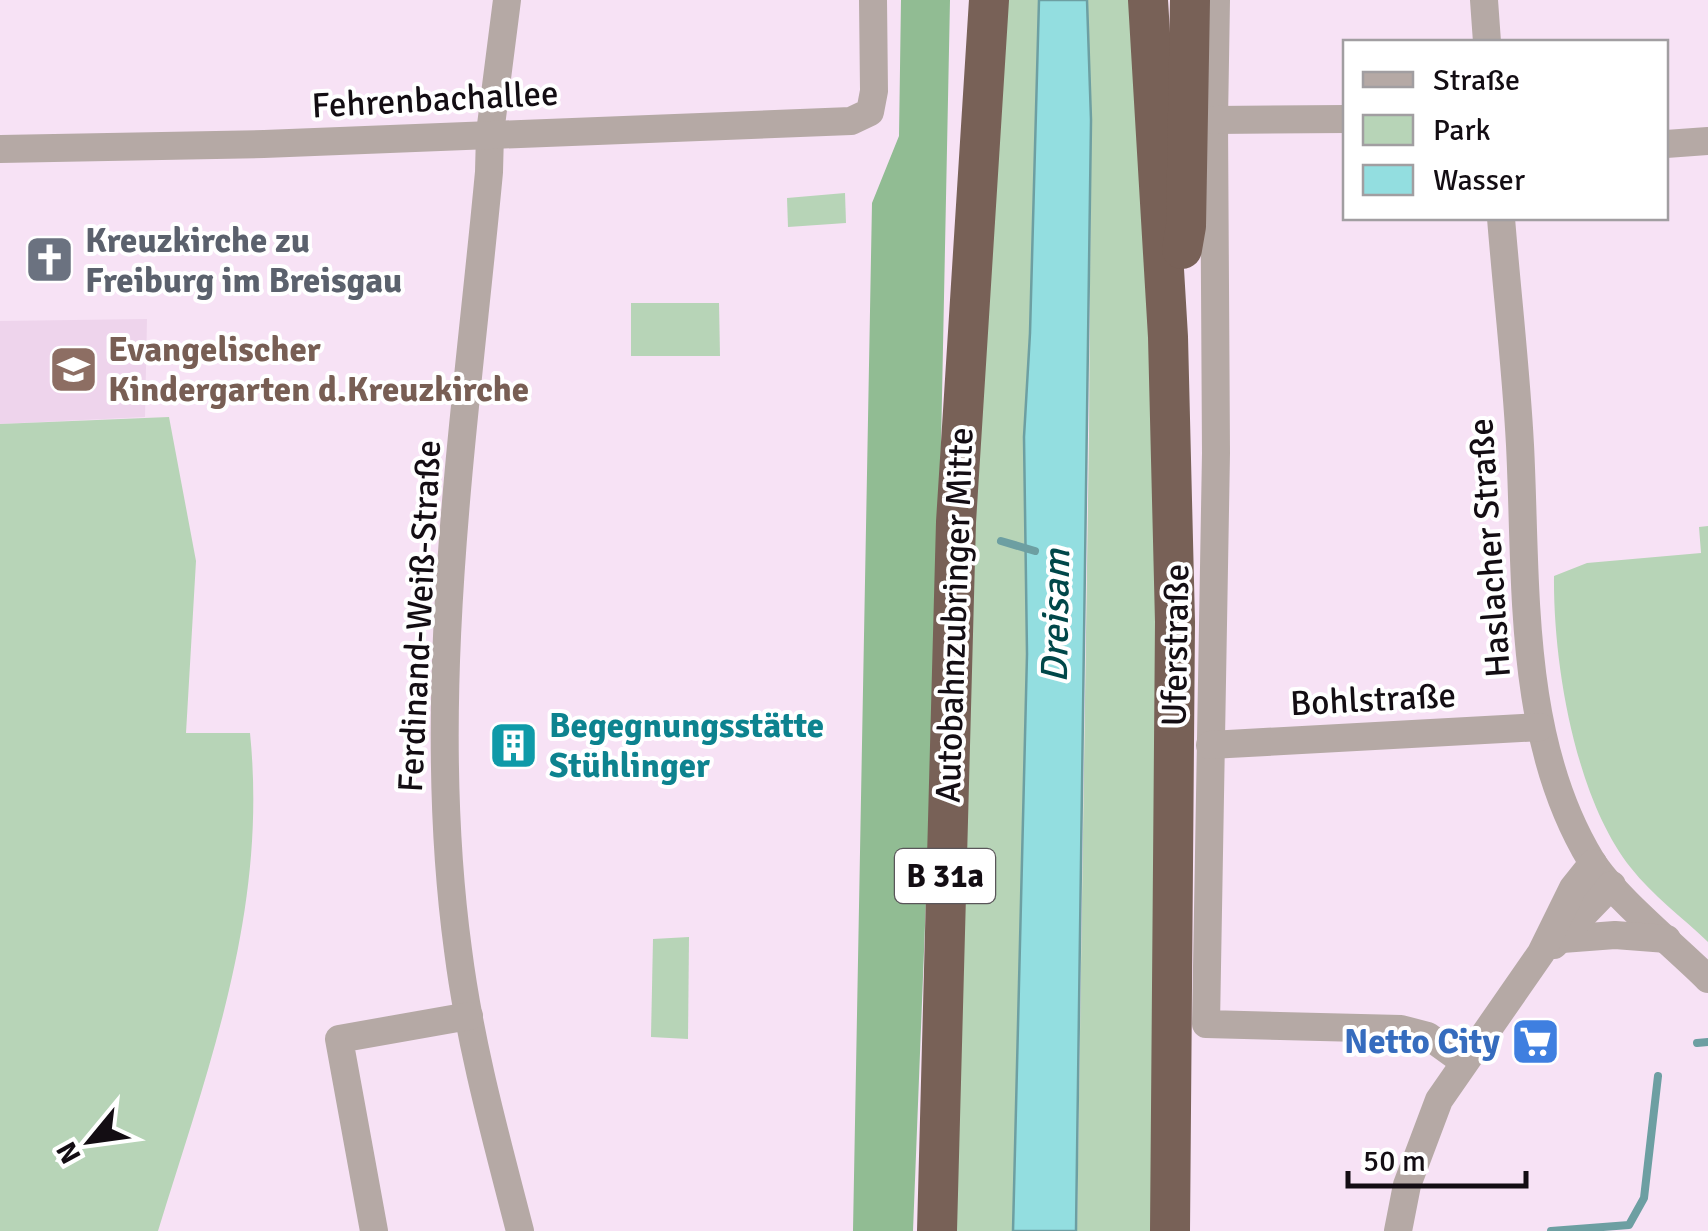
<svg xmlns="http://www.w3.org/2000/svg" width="1708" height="1231" font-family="Signika,sans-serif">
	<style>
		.built { fill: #eed4ec }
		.green { fill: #b7d4b7 }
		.forest { fill: #91bc93 }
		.water { fill: #93dee0; stroke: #6d9fa2; stroke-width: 2.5 }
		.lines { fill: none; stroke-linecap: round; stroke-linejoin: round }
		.stream { stroke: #6d9fa2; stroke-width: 8 }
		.minor { stroke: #b5a9a5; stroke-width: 28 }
		.highway { stroke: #786157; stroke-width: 40 }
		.labels { text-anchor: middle; stroke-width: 8; stroke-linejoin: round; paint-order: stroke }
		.shield { fill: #fff; stroke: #5a565a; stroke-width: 2.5 }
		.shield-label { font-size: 32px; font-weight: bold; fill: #130d13 }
		.street-label { font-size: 35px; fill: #130d13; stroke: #fff }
		.worship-label { font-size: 35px; font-weight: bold; fill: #5b616d; stroke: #fff; text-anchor: start }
		.education-label { font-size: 35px; font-weight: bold; fill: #785e54; stroke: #fff; text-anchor: start }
		.culture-label { font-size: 35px; font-weight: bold; fill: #0d838f; stroke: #fff; text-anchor: start }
		.shop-label { font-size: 35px; font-weight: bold; fill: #366cbe; stroke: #fff; text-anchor: end }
		.water-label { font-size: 38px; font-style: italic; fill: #004749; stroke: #fff }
	</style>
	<rect width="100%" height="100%" fill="#f7e2f5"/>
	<!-- built -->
	<path class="built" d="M147,319L145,417L0,424V321Z"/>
	<!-- green -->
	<g class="green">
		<path d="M1008,0H1039V24L1030,333L1024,437L1027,654L1013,1231H955L964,608Z"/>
		<path d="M1087,0H1133L1160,550L1157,1231H1077L1089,434L1091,120Z"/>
		<path d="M845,193L846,223L788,227L787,198Z"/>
		<path d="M631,303H719L720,356H631Z"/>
		<path d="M169,417L196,561L186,733H250C268,911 209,1065 158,1231H0V424Z"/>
		<path d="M1708,526V942C1683,918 1652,895 1631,868C1575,798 1553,663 1554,576L1587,563L1701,553L1699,527Z"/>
		<path d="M689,937L688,1039L651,1037L653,939Z"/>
	</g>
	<!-- forest -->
	<path class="forest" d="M901,0H950L938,595L913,1231H853L872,203L899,136Z"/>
	<!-- water -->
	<path class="water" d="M1039,0H1087L1091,120L1076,1231H1013L1027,654L1024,437L1030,333Z"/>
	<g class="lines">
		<!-- stream -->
		<g class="stream">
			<path d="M1001,541L1035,551"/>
			<path d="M1697,1043L1708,1042"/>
			<path d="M1551,1231L1629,1225L1644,1198L1658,1076"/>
		</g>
		<!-- minor -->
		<g class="minor">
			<path d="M507,0L490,133L489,172C465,429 423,692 458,950C470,1045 496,1138 520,1231"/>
			<path d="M1216,0L1214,120L1216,453L1206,1024L1401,1029L1428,1036L1464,1062"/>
			<path d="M1484,0L1487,42"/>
			<path d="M1214,120L1346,119"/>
			<path d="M1666,144L1708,141"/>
			<path d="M0,149L264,144L851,121L870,112L874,91L873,0"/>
			<path d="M1501,218C1507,293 1516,369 1520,445C1527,582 1517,738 1591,860C1613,896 1676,947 1708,979"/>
			<path d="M1210,745L1540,727"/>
			<path d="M1562,939L1615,935L1667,939"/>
			<path d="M1554,945L1612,885"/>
			<path d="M374,1231L339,1039L469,1016"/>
			<path d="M1398,1231L1407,1185L1439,1100L1541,953L1573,888L1593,863"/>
		</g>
		<!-- highway -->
		<g class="highway">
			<path d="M1148,0L1168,337L1175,622L1170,1231"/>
			<path d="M1182,249L1186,226L1190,0"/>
			<path d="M937,1231L956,522L989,0"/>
		</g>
	</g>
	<!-- icons -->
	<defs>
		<symbol id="church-square" viewBox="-11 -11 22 22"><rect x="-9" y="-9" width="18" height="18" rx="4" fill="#6b7280" stroke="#fff"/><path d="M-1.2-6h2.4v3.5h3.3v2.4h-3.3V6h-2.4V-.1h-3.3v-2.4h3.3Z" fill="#fff"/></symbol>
		<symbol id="school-square" viewBox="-11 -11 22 22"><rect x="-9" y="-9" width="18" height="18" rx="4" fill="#8d6e63" stroke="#fff"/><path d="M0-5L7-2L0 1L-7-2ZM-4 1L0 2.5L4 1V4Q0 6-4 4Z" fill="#fff"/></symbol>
		<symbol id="building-square" viewBox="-11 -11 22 22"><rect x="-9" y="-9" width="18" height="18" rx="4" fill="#0f9aa8" stroke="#fff"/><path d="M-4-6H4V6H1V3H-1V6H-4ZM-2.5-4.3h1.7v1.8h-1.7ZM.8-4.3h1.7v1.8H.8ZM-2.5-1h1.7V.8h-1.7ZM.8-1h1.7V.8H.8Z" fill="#fff"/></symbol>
		<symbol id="supermarket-square" viewBox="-11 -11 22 22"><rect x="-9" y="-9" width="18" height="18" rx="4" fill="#3f7fe0" stroke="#fff"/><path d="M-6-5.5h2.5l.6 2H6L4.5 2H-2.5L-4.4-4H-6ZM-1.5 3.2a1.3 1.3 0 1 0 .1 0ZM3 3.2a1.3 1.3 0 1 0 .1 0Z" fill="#fff"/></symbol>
	</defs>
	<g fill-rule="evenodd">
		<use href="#church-square" x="22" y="232" width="55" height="55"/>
		<use href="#school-square" x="46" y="342" width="55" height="55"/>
		<use href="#building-square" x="486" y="718" width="55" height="55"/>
		<use href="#supermarket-square" x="1508" y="1014" width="55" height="55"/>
	</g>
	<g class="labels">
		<!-- shield labels -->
		<rect class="shield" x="895" y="849" width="100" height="54" rx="8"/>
		<g class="shield-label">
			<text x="945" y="887">B 31a</text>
		</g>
		<!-- street labels -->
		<g class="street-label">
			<text transform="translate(435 99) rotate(-3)" y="12">Fehrenbachallee</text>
			<text transform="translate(1489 548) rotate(-94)" y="12">Haslacher Straße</text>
			<text transform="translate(954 615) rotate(-88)" y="12">Autobahnzubringer Mitte</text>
			<text transform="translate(419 616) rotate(-87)" y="12">Ferdinand-Weiß-Straße</text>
			<text transform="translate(1175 645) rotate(-89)" y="12">Uferstraße</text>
			<text transform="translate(1373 699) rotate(-3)" y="12">Bohlstraße</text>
		</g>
		<!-- worship labels -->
		<g class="worship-label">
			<text x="85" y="252">Kreuzkirche zu<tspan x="85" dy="40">Freiburg im Breisgau</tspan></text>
		</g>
		<!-- education labels -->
		<g class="education-label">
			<text x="108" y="361">Evangelischer<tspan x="108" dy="40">Kindergarten d.Kreuzkirche</tspan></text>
		</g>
		<!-- culture labels -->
		<g class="culture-label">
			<text x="549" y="737">Begegnungsstätte<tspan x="549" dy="40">Stühlinger</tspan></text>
		</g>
		<!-- shop labels -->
		<g class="shop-label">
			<text x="1500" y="1053">Netto City</text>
		</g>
		<!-- water labels -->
		<g class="water-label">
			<text transform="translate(1055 616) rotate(-89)" y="13">Dreisam</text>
		</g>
	</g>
	<!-- legend -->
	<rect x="1343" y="40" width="325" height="180" fill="#ffffff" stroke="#a19ea1" stroke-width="2.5"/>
	<rect x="1363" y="72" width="50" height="15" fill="#b5a9a5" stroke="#a19ea1" stroke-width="2.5"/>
	<text x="1433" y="90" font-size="30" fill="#130d13">Straße</text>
	<rect x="1363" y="115" width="50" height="30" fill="#b7d4b7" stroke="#a19ea1" stroke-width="2.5"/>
	<text x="1433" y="140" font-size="30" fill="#130d13">Park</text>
	<rect x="1363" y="165" width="50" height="30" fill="#93dee0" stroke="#a19ea1" stroke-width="2.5"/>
	<text x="1433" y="190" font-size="30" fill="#130d13">Wasser</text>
	<!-- north arrow -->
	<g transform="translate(90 1141) rotate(241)" stroke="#ffffff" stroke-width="8" paint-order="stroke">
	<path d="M0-8L18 38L0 25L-18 38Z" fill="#130d13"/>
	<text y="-15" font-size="28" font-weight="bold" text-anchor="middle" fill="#130d13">N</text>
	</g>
	<!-- scale -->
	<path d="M1348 1171v15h178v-15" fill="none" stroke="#130d13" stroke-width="5"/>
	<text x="1363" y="1171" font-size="30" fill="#130d13" stroke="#ffffff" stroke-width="8" paint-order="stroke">50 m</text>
</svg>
